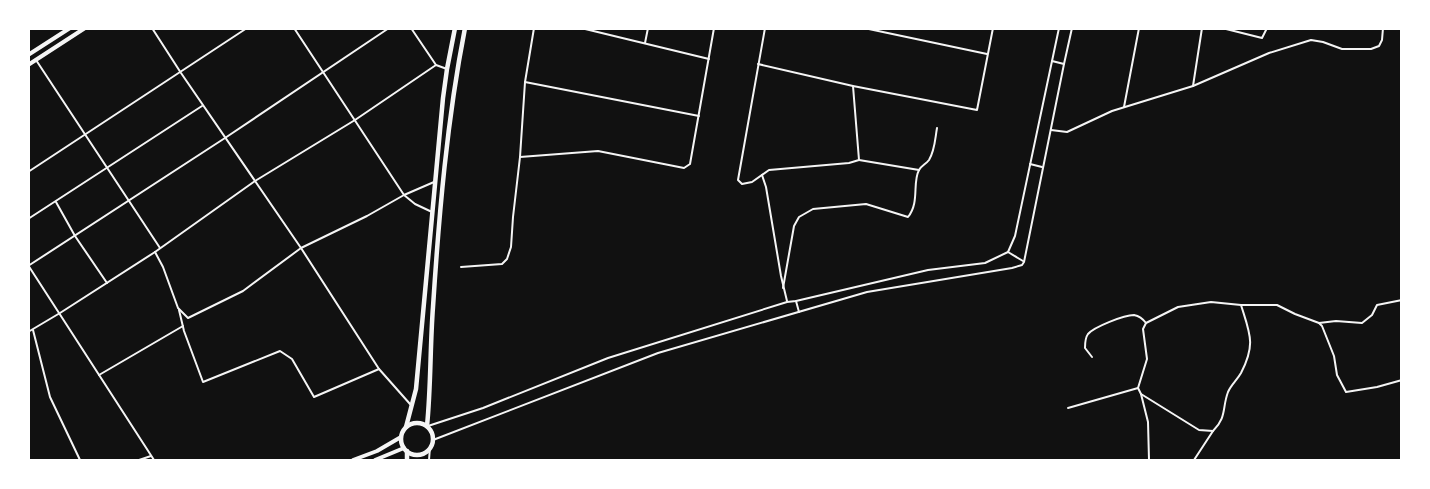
<svg xmlns="http://www.w3.org/2000/svg" width="1430" height="489" font-family="'Playfair Display',serif">
	<style>
		.lines { fill: none; stroke-linecap: round; stroke-linejoin: round }
		.minor { stroke: #f5f5f5; stroke-width: 2 }
		.secondary { stroke: #f5f5f5; stroke-width: 4 }
		.primary { stroke: #f5f5f5; stroke-width: 4.5 }
	</style>
	<rect width="100%" height="100%" fill="#111"/>
	<g class="lines">
		<!-- minor -->
		<g class="minor">
			<path d="M152,28L181,73L301,248L379,369L410,404"/>
			<path d="M294,28L404,195L415,204L432,212"/>
			<path d="M411,28L436,65L447,69"/>
			<path d="M534,28L525,82L699,116"/>
			<path d="M581,28L709,59"/>
			<path d="M765,28L738,180L742,184L752,182L769,170L849,163L859,160L853,86"/>
			<path d="M864,28L987,54"/>
			<path d="M1222,28L1262,38L1267,28"/>
			<path d="M645,43L648,28"/>
			<path d="M36,60C77,123 119,185 160,248"/>
			<path d="M1052,61L1064,64"/>
			<path d="M758,64L853,86L977,110L993,28"/>
			<path d="M1193,86L1202,28"/>
			<path d="M1124,107L1139,28"/>
			<path d="M1051,130L1067,132L1112,111L1193,86L1269,53L1311,40L1323,42L1342,49H1371L1379,46L1382,40L1383,28"/>
			<path d="M520,157L598,151L684,168L690,164L714,28"/>
			<path d="M859,160L919,170"/>
			<path d="M1030,164L1042,167"/>
			<path d="M28,172L247,28"/>
			<path d="M762,175L766,187L781,276L787,301"/>
			<path d="M56,202L75,236L107,283"/>
			<path d="M28,219L202,106"/>
			<path d="M155,252L163,267L178,308L188,318L243,291L301,248L367,216L404,195L434,182"/>
			<path d="M1008,252L1023,261"/>
			<path d="M28,265L154,460"/>
			<path d="M28,266L225,138L389,28"/>
			<path d="M461,267L502,264L507,259L511,247L513,217L520,157L525,82"/>
			<path d="M783,288L794,226L799,217L813,209L866,204L908,217C920,202 912,183 919,170C921,166 926,164 929,160C935,150 935,139 937,128"/>
			<path d="M796,301L799,312"/>
			<path d="M1241,305C1250,334 1256,344 1241,373C1237,380 1231,385 1228,392C1222,408 1227,417 1213,431L1199,430L1141,394L1138,388L1147,359L1143,329L1146,323L1178,307L1211,302L1241,305H1277L1295,314L1319,323L1336,321L1362,323L1372,315L1377,305L1402,300"/>
			<path d="M179,310L184,331L203,382L280,351L292,359L314,397L379,369"/>
			<path d="M1319,323L1322,326L1334,356L1337,375L1346,392L1377,387L1402,380"/>
			<path d="M33,330L50,397L80,460"/>
			<path d="M28,332L60,313L155,252L255,181L355,120L436,65"/>
			<path d="M1092,357L1085,348C1085,343 1085,338 1088,334C1094,327 1124,315 1134,315C1139,316 1143,319 1146,323"/>
			<path d="M99,375L183,326"/>
			<path d="M1141,394L1148,422L1149,460"/>
			<path d="M1068,408L1138,388"/>
			<path d="M428,426L483,408L608,358L787,302L796,301L928,270L985,263L1008,252L1015,236L1059,28"/>
			<path d="M433,440L658,353L867,292L1012,268L1022,265L1024,262L1064,64L1072,28"/>
			<path d="M139,460L151,456"/>
			<path d="M429,460L430,447"/>
			<path d="M1194,460L1213,431"/>
		</g>
		<!-- secondary -->
		<g class="secondary">
			<path d="M28,55L70,28"/>
			<path d="M28,65L85,28"/>
			<path d="M353,460L377,451L401,437"/>
			<path d="M375,460L404,448"/>
		</g>
		<!-- primary -->
		<g class="primary">
			<circle cx="417" cy="439" r="16"/>
			<path d="M427,426C431,387 430,346 433,307C439,214 447,120 465,28"/>
			<path d="M406,427L416,389L443,98L447,69L455,28"/>
			<path d="M407,451V460"/>
		</g>
	</g>
	<!-- border -->
	<rect width="1430" height="489" fill="none" stroke="#ffffff" stroke-width="60"/>
</svg>
